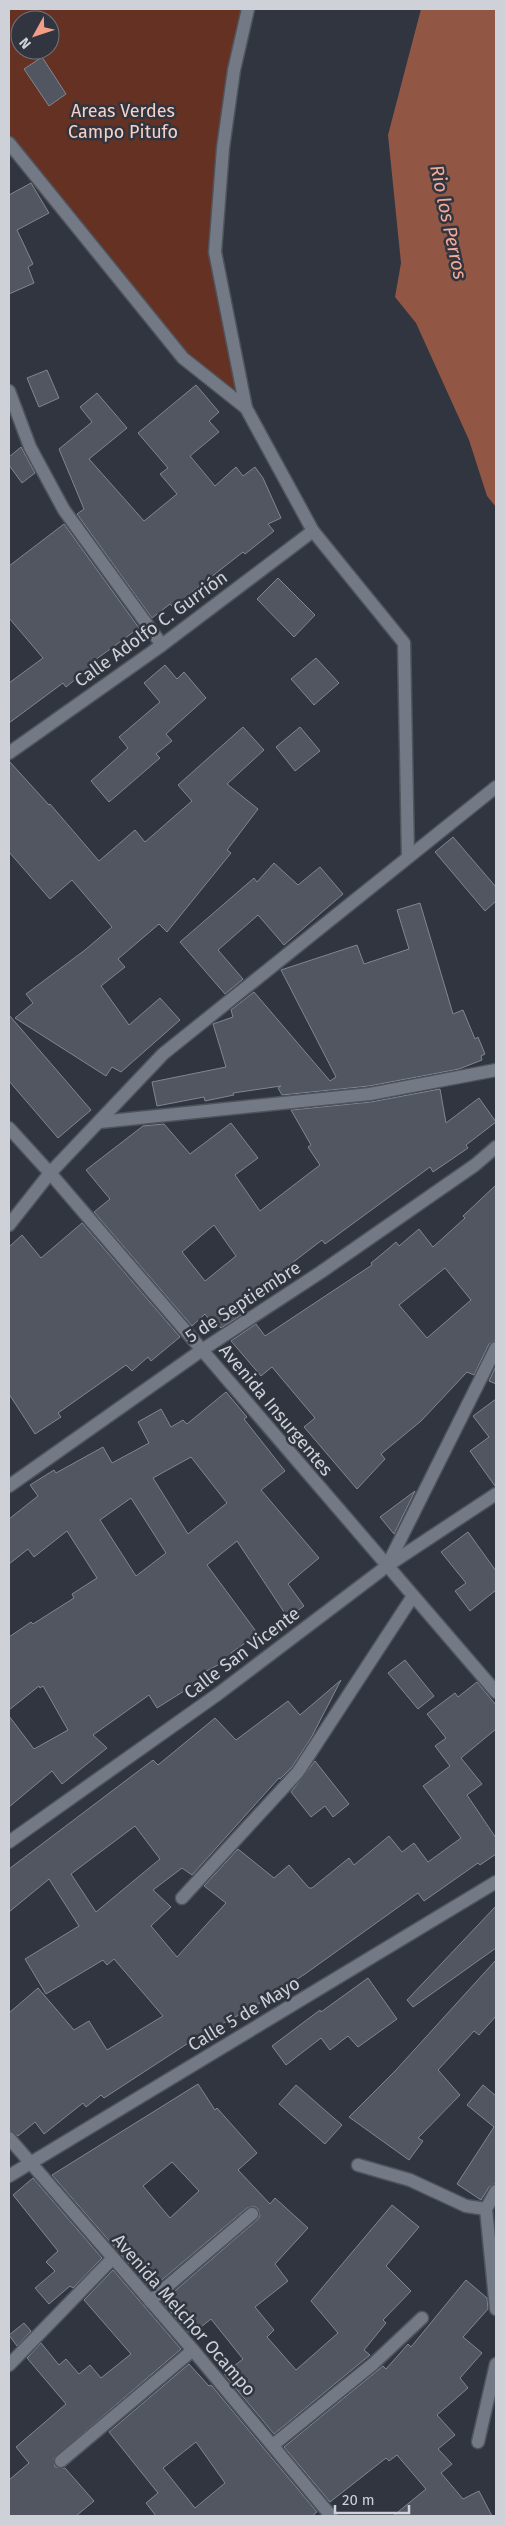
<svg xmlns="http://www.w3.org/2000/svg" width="505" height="2525" font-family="'Fira Sans',sans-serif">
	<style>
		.green { fill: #653123; fill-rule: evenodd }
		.water { fill: #925645 }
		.building { fill: #515661; stroke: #808692; fill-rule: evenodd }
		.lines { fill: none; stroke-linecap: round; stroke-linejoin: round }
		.minor-casing { stroke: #4f535b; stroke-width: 15 }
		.tertiary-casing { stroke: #4f535b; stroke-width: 15 }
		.secondary-casing { stroke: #4f535b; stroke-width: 15 }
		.minor { stroke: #737985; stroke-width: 12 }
		.tertiary { stroke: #737985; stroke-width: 12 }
		.secondary { stroke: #737985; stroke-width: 12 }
		.labels { text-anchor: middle; stroke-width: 5; stroke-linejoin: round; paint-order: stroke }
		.park-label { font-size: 18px; fill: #f7d0c5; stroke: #30353f }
		.street-label { font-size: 18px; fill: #ced2d8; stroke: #30353f }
		.water-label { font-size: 19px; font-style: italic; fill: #f4aa96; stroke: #30353f }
	</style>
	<rect width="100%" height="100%" fill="#30353f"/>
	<!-- green -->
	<path class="green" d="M9,9H248L234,70L215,252L246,408L183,358L9,143ZM20,20H50V50H20Z"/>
	<!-- water -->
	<path class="water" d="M421,9H496V507L487,496L469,440L416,323L395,297L401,263L388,135Z"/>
	<!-- building -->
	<g class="building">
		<path d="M42,57L66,94L49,106L24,69Z"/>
		<path d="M31,183L49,213L17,230L33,264L28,267L34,283L9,294V195Z"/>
		<path d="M47,370L59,398L39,407L27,378Z"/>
		<path d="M196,385L219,412L209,421L219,432L190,456L215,486L236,467L243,476L255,467L263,478L281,518L268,524L274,531L245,554L243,552L173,607L170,604L152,618L77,514L84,509L59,449L92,422L80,407L97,393L127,428L89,459L144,521L177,494L160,474L168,468L138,433Z"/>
		<path d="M21,447L35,473L22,483L9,465V457Z"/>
		<path d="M64,524L139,628L91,663L93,665L66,687L63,683L9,723V683L43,658L9,618V566Z"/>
		<path d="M278,578L315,615L294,637L257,599Z"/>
		<path d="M316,658L339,683L314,705L291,679Z"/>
		<path d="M165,665L177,679L184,672L206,698L166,734L172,741L156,754L160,758L109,802L91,781L128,748L119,737L160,702L144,683Z"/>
		<path d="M243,727L264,750L227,784L258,809L227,850L231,853L167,932L159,924L118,959L125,967L101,986L129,1025L160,998L180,1020L121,1072L112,1067L106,1076L15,1018L33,1003L26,994L85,950L112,927L72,880L50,899L9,852V761L49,805L50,804L99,861L135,830L145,842L192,801L178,785Z"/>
		<path d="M300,727L320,751L295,771L276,747Z"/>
		<path d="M453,837L496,887V901L485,911L435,852Z"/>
		<path d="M274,863L298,885L320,867L343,894L284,945L258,915L218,950L243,979L225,994L180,942L254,878L257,882Z"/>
		<path d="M420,903L453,1014L463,1010L475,1039L478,1037L485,1054L481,1056L482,1060L459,1069L369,1086L282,1095L278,1088L281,1086L233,1093L234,1095L205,1101L204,1097L157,1106L152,1082L226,1067L213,1024L233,1017L231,1010L254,992L330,1081L336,1077L281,970L357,945L364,964L409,949L397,910Z"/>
		<path d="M9,1015L91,1110L58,1138L9,1081Z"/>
		<path d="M440,1089L446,1123L479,1098L496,1122L466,1145L468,1148L433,1172L430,1167L325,1244L322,1240L240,1303L246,1312L221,1328L217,1324L214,1326L205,1314L192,1326L94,1212L110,1199L86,1170L143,1126L164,1124L190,1154L231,1123L258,1158L235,1175L260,1211L320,1165L308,1147L311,1145L291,1110L371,1102ZM214,1225L236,1256L205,1281L182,1252Z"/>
		<path d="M496,1185V1340L489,1344L474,1375L467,1372L421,1421L381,1454L385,1459L357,1489L304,1427L315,1418L272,1367L261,1376L231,1341L256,1324L265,1336L372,1265L371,1263L388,1249L396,1242L399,1246L419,1229L433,1247L465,1218L463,1216ZM445,1268L471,1300L427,1338L399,1305Z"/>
		<path d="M82,1223L180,1337L151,1361L148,1357L132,1371L126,1365L58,1413L61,1417L35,1434L9,1394V1247L22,1235L41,1258Z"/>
		<path d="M496,1366V1384L489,1381Z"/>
		<path d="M226,1392L247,1417L244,1419L285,1471L261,1490L319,1558L288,1584L304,1606L288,1618L237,1541L207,1565L258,1634L231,1653L233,1657L197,1676L200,1681L157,1708L149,1695L93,1735L107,1748L62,1784L52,1771L9,1807V1716L34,1749L68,1730L43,1686L40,1688L39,1686L9,1710V1637L31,1622L33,1624L74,1598L72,1594L97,1578L67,1531L34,1557L28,1549L9,1564V1519L38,1496L30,1485L54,1470L56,1473L103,1447L112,1463L149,1443L138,1422L161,1409L171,1427L183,1420L187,1424ZM191,1457L227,1503L188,1534L153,1478ZM131,1498L166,1553L136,1576L100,1520Z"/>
		<path d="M496,1399V1486H495L470,1451L489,1437L473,1416Z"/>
		<path d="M415,1491L394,1534L380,1517Z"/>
		<path d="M468,1532L496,1571V1590L470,1611L455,1591L466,1583L441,1552Z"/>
		<path d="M405,1660L434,1696L418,1709L388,1673Z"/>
		<path d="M341,1680L311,1738L292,1767L280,1779L279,1778L192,1875L182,1868L153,1890L171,1907L151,1926L177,1957L226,1903L204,1886L238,1849L274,1878L289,1865L309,1888H312L349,1858L354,1865L389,1836L402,1852L414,1843L428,1862L461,1838L423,1786L450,1766L435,1746L446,1738L427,1714L455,1693L458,1697L477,1682L496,1705V1729L461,1758L482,1784L467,1795L496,1838V1854L480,1865L478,1863L424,1901L418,1893L305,1974L252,2008L220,2025L219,2023L104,2098L101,2095L86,2107L83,2103L44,2134L35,2122L18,2136L9,2130V2013L38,1988L74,2030L89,2021L107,2050L163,2016L114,1959L107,1965L103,1960L46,1994L25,1959L79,1926L49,1879L9,1912V1869L153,1760L158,1765L215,1718L236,1740L288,1701L300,1715ZM135,1826L160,1859L96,1912L71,1874Z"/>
		<path d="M315,1761L349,1804L333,1817L325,1806L311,1817L291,1792Z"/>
		<path d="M496,1906V1948L413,2007L407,2000Z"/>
		<path d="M496,1960V2016L479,2035L474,2031L438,2070L460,2095L418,2138L423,2141L409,2160L349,2117L396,2070Z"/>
		<path d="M368,1978L397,2019L358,2047L348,2036L330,2050L321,2038L286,2065L272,2046L320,2010L321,2012Z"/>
		<path d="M198,2084L215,2110L217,2108L257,2153L238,2170L270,2204L275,2198L308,2228L275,2264L288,2281L255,2307L274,2330L267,2337L296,2370L338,2333L311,2301L392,2205L419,2227L386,2266L411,2291L383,2320L386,2323L364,2350L370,2355L274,2434L224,2374L243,2359L211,2319L191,2335L162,2302L257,2220L260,2216L258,2209L254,2206L247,2208L151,2289L52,2175ZM172,2162L199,2191L170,2218L143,2186Z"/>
		<path d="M296,2085L342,2125L325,2144L279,2104Z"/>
		<path d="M483,2085L496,2096V2183L489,2187L481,2200L457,2184L494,2127L467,2105Z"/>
		<path d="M33,2178L102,2258L73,2288L70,2286L49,2304L35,2288L55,2271L46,2262L58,2251L13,2195Z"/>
		<path d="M113,2270L181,2349L54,2458L55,2467L65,2468L94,2501L76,2516H9V2480L29,2463L16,2447L66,2404L27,2358L41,2343L59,2365L66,2359L79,2374L90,2365L101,2378L131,2354L84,2300Z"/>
		<path d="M466,2280L487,2298L488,2309L463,2337L482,2353L460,2378L468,2388L437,2415L455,2435L438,2449L452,2464L441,2473L463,2499L479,2491L492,2516H393L426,2489L397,2455L389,2461L386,2458L330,2502L284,2447L383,2366L386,2369L408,2344L411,2347Z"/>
		<path d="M24,2323L31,2331L17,2346L9,2335Z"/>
		<path d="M189,2364L209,2386L211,2385L317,2512L312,2516H156L146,2503L158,2493L109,2432ZM196,2442L225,2483L195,2508L163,2468Z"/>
	</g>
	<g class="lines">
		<defs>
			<g id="minor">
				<path d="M248,9L234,70L223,148L215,252L246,408L313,531L404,643L408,857"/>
				<path d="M9,143L183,358L246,408"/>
				<path d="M9,391L30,447L64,510L162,645"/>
				<path d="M9,753L162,645L313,531"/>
				<path d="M100,1122L370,1094L496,1070"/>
				<path d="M9,1128L50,1173L496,1692"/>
				<path d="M9,1225L50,1173L163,1054L496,787"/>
				<path d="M387,1566L496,1348"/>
				<path d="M9,1842L218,1694L387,1566L496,1494"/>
				<path d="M182,1898L298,1772L413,1596"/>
				<path d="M358,2165L410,2180L466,2206L486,2209"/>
				<path d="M9,2176L496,1882"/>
				<path d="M496,2191L486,2209L496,2309"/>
				<path d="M150,2301L252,2214"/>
				<path d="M9,2365L112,2259"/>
				<path d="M478,2442L496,2364"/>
				<path d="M273,2445L373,2364L422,2318"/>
				<path d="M61,2461L193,2350"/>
			</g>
			<path id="tertiary" d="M9,1486L202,1350L321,1272L475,1165L496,1147"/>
			<path id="secondary" d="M9,2138L193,2350L331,2516"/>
		</defs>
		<!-- minor casing -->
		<use href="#minor" class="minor-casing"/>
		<!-- tertiary casing -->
		<use href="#tertiary" class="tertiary-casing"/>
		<!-- secondary casing -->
		<use href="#secondary" class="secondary-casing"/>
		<!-- minor -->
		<use href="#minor" class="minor"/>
		<!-- tertiary -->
		<use href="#tertiary" class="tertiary"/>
		<!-- secondary -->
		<use href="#secondary" class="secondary"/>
	</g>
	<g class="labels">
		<!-- park labels -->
		<g class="park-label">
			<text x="123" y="117">Areas Verdes<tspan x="123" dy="21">Campo Pitufo</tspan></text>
		</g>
		<!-- street labels -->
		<g class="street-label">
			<text transform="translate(151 629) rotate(-36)" y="6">Calle Adolfo C. Gurrión</text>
			<text transform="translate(243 1302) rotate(-33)" y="6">5 de Septiembre</text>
			<text transform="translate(276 1410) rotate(50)" y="6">Avenida Insurgentes</text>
			<text transform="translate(242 1653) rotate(-37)" y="6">Calle San Vicente</text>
			<text transform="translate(244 2014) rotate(-31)" y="6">Calle 5 de Mayo</text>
			<text transform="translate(184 2315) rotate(49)" y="6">Avenida Melchor Ocampo</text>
		</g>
		<!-- water labels -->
		<g class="water-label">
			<text transform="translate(449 222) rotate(78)" y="7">Rio los Perros</text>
		</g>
	</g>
	<!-- border -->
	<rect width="505" height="2525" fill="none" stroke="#ced2d8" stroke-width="20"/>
	<!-- north arrow -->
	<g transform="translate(35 35) rotate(230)"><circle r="24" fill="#30353f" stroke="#6f747c"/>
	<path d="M0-4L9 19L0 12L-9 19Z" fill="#f49e87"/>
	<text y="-8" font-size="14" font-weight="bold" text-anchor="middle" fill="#ced2d8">N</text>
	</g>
	<!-- scale -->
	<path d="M335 2505v8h74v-8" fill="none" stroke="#ced2d8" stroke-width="2.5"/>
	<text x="342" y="2505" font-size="15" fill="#ced2d8" stroke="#30353f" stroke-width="4" paint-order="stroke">20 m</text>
</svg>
